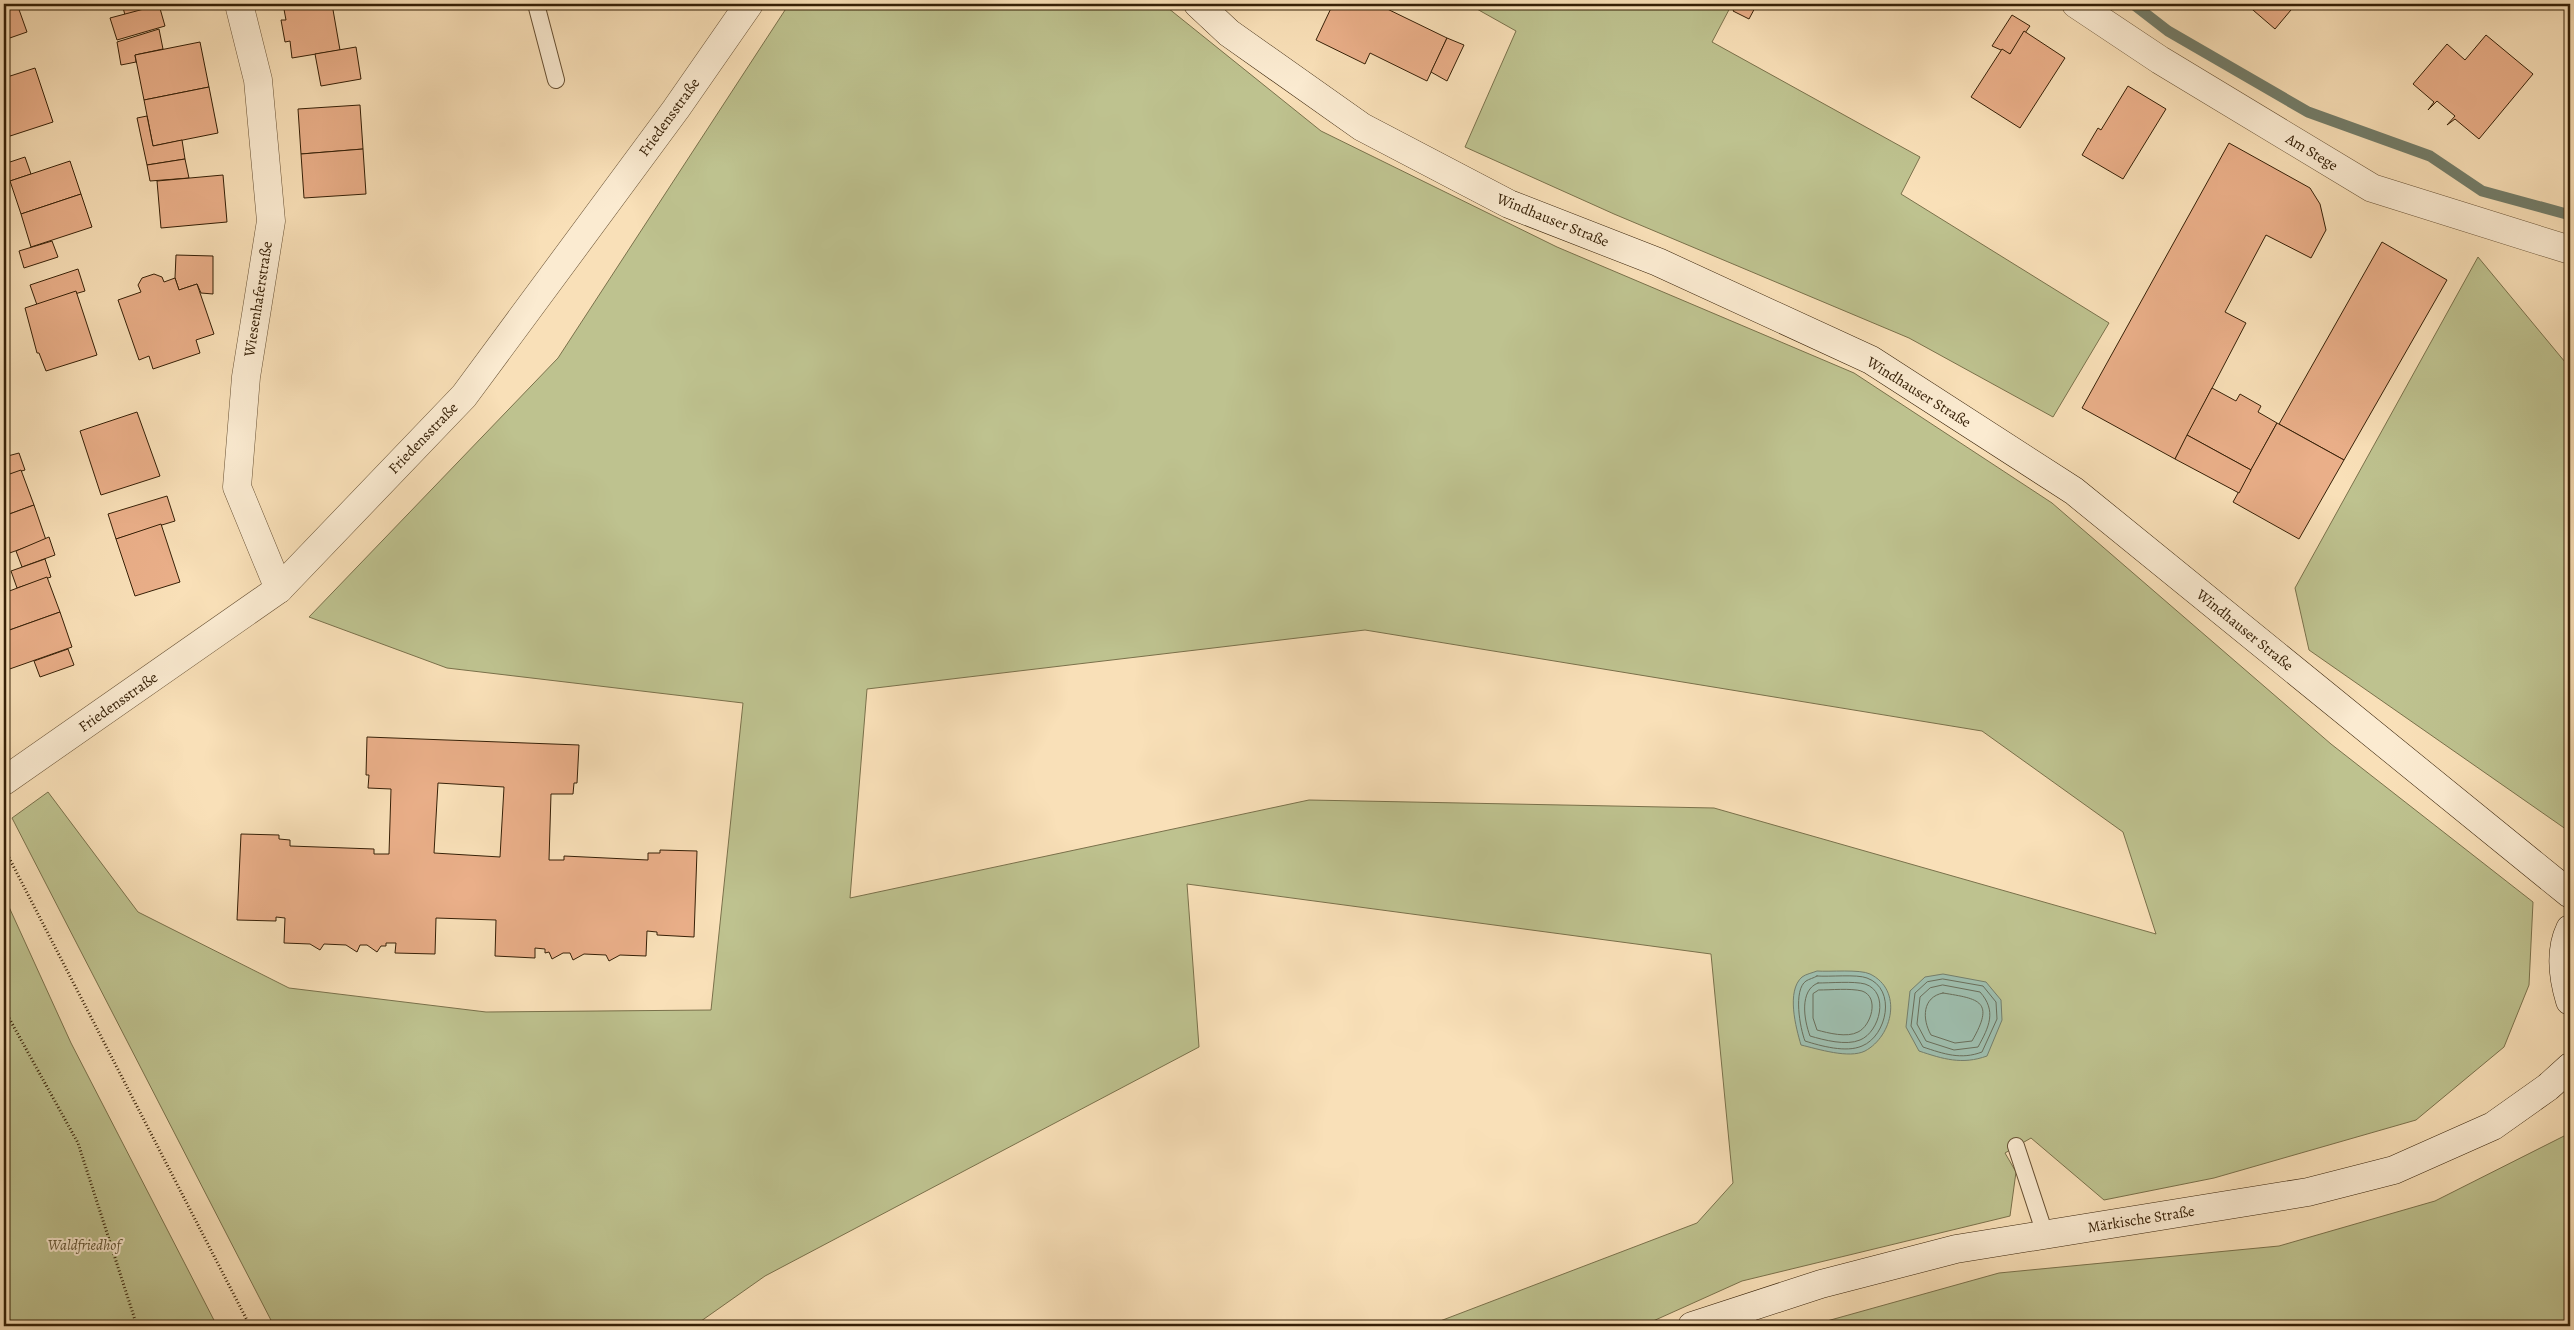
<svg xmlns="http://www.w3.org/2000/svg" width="2574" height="1330" font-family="Alegreya,serif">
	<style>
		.green { fill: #bec28f; stroke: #7a714b; fill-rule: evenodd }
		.water { fill: #9ebdad; stroke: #747e6b }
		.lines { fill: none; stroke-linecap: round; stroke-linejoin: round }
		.shore { stroke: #6a6e5a; stroke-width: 1 }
		.stream { stroke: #747e6b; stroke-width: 11 }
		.building { fill: #eaaf89; stroke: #362007; fill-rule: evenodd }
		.service-casing { stroke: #675033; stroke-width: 18 }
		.minor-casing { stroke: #675033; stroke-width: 29 }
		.secondary-casing { stroke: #362007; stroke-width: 29 }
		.path { stroke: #362007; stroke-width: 3; stroke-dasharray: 1 2.5; stroke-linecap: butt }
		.service { stroke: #fbebd1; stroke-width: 16 }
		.minor { stroke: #fbebd1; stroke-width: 28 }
		.secondary { stroke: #fbebd1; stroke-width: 28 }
		.labels { text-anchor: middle; stroke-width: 4; stroke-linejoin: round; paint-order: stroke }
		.street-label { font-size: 15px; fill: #362007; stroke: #fbebd1 }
		.park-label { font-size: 15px; font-style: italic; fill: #5f5130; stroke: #fbebd1 }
	</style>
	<rect width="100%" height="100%" fill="#f9e0b8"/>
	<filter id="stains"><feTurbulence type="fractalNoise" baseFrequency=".004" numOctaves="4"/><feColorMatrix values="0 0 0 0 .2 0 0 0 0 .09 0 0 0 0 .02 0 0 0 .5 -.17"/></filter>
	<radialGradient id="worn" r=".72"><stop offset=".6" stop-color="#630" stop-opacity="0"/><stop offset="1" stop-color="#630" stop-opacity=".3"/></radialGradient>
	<!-- green -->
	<g class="green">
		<path d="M789,4H1163L1321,131L1557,247L1854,373L2052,503L2331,744L2533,902L2529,985L2504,1047L2416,1120L2214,1178L2104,1200L2031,1138L2005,1153L2016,1172L2010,1216L1742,1281L1642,1326H1427L1697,1223L1733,1183L1711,954L1187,884L1199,1047L765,1276L694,1326H274L12,818L48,792L138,912L289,988L486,1012L711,1010L743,703L447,668L309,617L558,358ZM1365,630L1982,731L2123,832L2156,934L1714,808L1309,800L850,898L867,689Z"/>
		<path d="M1468,4H1732L1712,42L1920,157L1901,194L2109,323L2053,417L1909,338L1614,214L1465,147L1516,31Z"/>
		<path d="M2478,257L2570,368V832L2309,650L2295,588Z"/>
		<path d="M4,896L71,1043L217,1326H4Z"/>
		<path d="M2570,1133V1326H1809L1999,1273L2279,1246L2435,1201Z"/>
	</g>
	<!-- water -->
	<g class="water">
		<path d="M1817,971C1829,972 1860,969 1870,974C1903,990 1893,1036 1865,1051C1849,1059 1818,1049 1801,1045C1796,1028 1786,991 1802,977C1806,974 1812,973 1817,971Z"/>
		<path d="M1943,974L1986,982L2001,1000L2002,1020L1987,1056C1962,1065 1943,1059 1919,1051L1906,1027L1910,991L1925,977Z"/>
	</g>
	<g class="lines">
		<!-- shore -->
		<g class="shore">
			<path d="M1817,976C1829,977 1857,974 1867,978C1897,989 1887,1036 1862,1046C1846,1053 1821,1046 1805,1041C1800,1028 1793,990 1806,981C1809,979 1814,978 1817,976Z"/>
			<path d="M1943,979L1983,986L1996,1002L1997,1019L1982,1052C1961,1060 1944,1054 1923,1047L1911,1026L1915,993L1927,982Z"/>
			<path d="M1818,983C1830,983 1854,981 1865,984C1890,992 1880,1032 1860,1040C1846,1046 1824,1040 1810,1036C1804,1020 1799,990 1818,983Z"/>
			<path d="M1943,985L1980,992C1997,1011 1989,1027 1978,1047L1954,1050L1926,1041L1917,1024L1920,997L1930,988Z"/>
			<path d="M1819,990C1831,990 1850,988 1862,991C1880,997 1871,1026 1858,1032C1847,1038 1828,1033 1817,1030L1813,1018V994Z"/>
			<path d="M1943,993C1980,999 1995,1001 1972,1041L1955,1043L1931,1035C1922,1019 1922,997 1943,993Z"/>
		</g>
		<!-- stream -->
		<path class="stream" d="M2133,4L2168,31L2308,112L2430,156L2482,191L2570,215"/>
	</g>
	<!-- building -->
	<g class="building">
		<path d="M4,4H17L27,32L4,40Z"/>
		<path d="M122,4H163L125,15Z"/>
		<path d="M283,4H332L340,50L292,58L290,41L285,42L281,20H286Z"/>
		<path d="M1333,4H1377L1447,38L1427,81L1370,53L1365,64L1316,40Z"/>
		<path d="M1737,4H1757L1749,19L1733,11Z"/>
		<path d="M2246,4H2296L2275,29Z"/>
		<path d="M159,5L165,26L117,40L110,18Z"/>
		<path d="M2012,15L2030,26L2010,54L1992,46Z"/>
		<path d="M159,29L163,49L135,55L136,62L121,65L117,42Z"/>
		<path d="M2024,31L2065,58L2020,128L1971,97L2002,49L2010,54Z"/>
		<path d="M2486,35L2533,74L2479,139L2455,119L2447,125L2455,116L2437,101L2428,110L2434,102L2413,84L2447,44L2465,60Z"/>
		<path d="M1447,38L1464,45L1447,81L1431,72Z"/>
		<path d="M200,42L209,87L144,100L135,55Z"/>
		<path d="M356,47L361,79L321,86L315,54Z"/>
		<path d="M35,68L53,122L4,138V78Z"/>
		<path d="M2128,86L2166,109L2123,179L2082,155L2098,128L2101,130Z"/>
		<path d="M209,87L218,133L153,146L144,100Z"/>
		<path d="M360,105L363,149L301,154L298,109Z"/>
		<path d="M147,116L153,146L182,140L185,159L147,165L137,118Z"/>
		<path d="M2229,143L2310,188L2320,204L2326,230L2311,258L2266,235L2225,312L2246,323L2175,459L2082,408Z"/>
		<path d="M363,149L366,194L304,198L301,154Z"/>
		<path d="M25,157L31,174L4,183V164Z"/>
		<path d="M185,159L189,178L150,181L147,165Z"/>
		<path d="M70,161L81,194L21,214L10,181Z"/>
		<path d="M223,175L227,222L161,228L157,181Z"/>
		<path d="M81,194L92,227L31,247L21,214Z"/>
		<path d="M52,241L58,257L24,268L19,251Z"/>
		<path d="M2382,242L2447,280L2344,460L2279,424Z"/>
		<path d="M176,255L213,256V294L201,293L197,284L179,290L175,278Z"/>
		<path d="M78,269L85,291L37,305L30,285Z"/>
		<path d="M154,274L162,277L164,282L175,278L179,290L197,284L214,334L196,340L200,353L153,369L149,356L139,360L118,300L141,292L138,285L142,278Z"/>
		<path d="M76,291L97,355L46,371L39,353H37L25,308Z"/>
		<path d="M2212,388L2236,401L2240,394L2261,406L2258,412L2277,423L2251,470L2187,435Z"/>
		<path d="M137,412L160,476L101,495L80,431Z"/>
		<path d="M2277,423L2344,460L2299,539L2233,502Z"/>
		<path d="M2187,435L2251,470L2239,493L2175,459Z"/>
		<path d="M19,453L25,470L4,476V457Z"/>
		<path d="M21,470L34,505L4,516V476Z"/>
		<path d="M167,496L175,521L116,539L108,514Z"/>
		<path d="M34,505L46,540L4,555V516Z"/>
		<path d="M161,524L180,582L135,596L116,539Z"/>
		<path d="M49,537L55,555L22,567L16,551Z"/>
		<path d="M45,559L51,577L17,588L11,571Z"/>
		<path d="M47,577L60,612L4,632V593Z"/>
		<path d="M60,612L72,647L4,671V632Z"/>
		<path d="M68,649L74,665L40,677L34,661Z"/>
		<path d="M367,737L579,745L577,783H574L573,794H551L549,860H564V856L648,860V853H660V850L697,851L694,937L657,935V932L647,931L646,956L620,955L609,961L606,955L584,954L573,960L570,953H563L552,959L549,952L545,953V949L535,948V958L495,956L496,920L436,918L435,954L395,953L396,943H386V946H381L377,952L367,945H360L357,952L346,945L324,944L320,950L310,944L284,943L285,918L276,917V921L237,920L241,834L279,835V839L290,840V846L374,849V854H389L391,789L368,788L369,775H366ZM438,783L504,787L500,857L434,853Z"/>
	</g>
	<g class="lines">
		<defs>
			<g id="service">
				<path d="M536,4L556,80"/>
				<path d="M2016,1146L2045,1234"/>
			</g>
			<g id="minor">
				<path d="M239,4L258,80L271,221L246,377L237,487L279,589"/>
				<path d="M2076,4L2160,60L2372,188L2570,250"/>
				<path d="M4,781L279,589L464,396L676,109L749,4"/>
			</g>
			<g id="secondary">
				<path d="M1198,4L1229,33L1362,127L1509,204L1658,262L1871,360L2074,491L2570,894"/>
				<path d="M2570,929C2559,952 2563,978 2570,1001"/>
				<path d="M1692,1326L1821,1284L1956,1249L2308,1192L2394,1170L2493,1126L2548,1087L2570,1067"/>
			</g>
		</defs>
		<!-- service casing -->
		<use href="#service" class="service-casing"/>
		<!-- minor casing -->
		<use href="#minor" class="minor-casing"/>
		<!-- secondary casing -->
		<use href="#secondary" class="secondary-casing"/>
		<!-- path -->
		<g class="path">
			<path d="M4,848L250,1326"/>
			<path d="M4,1009L78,1143L137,1326"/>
		</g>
		<!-- service -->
		<use href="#service" class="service"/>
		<!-- minor -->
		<use href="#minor" class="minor"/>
		<!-- secondary -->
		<use href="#secondary" class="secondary"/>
	</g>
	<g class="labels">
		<!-- street labels -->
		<g class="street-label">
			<text transform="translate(669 117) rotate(-54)" y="5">Friedensstraße</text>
			<text transform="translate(2312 152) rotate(31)" y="5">Am Stege</text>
			<text transform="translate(1553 220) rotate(22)" y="5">Windhauser Straße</text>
			<text transform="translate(258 299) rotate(-81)" y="5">Wiesenhaferstraße</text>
			<text transform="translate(1919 392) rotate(32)" y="5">Windhauser Straße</text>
			<text transform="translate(423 438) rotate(-46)" y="5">Friedensstraße</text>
			<text transform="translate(2245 630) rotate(39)" y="5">Windhauser Straße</text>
			<text transform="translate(118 702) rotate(-35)" y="5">Friedensstraße</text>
			<text transform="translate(2141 1219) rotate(-9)" y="5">Märkische Straße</text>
		</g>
		<!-- park labels -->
		<g class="park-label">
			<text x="84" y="1250">Waldfriedhof</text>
		</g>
	</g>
	<!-- margin -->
	<rect width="2574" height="1330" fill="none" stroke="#f9e0b8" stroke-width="20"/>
	<rect x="5" y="5" width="2564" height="1320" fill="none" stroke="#362007" stroke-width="2.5"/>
	<rect x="10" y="10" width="2554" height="1310" fill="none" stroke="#362007"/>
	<rect width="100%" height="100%" filter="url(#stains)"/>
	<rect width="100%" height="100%" fill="url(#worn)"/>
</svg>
